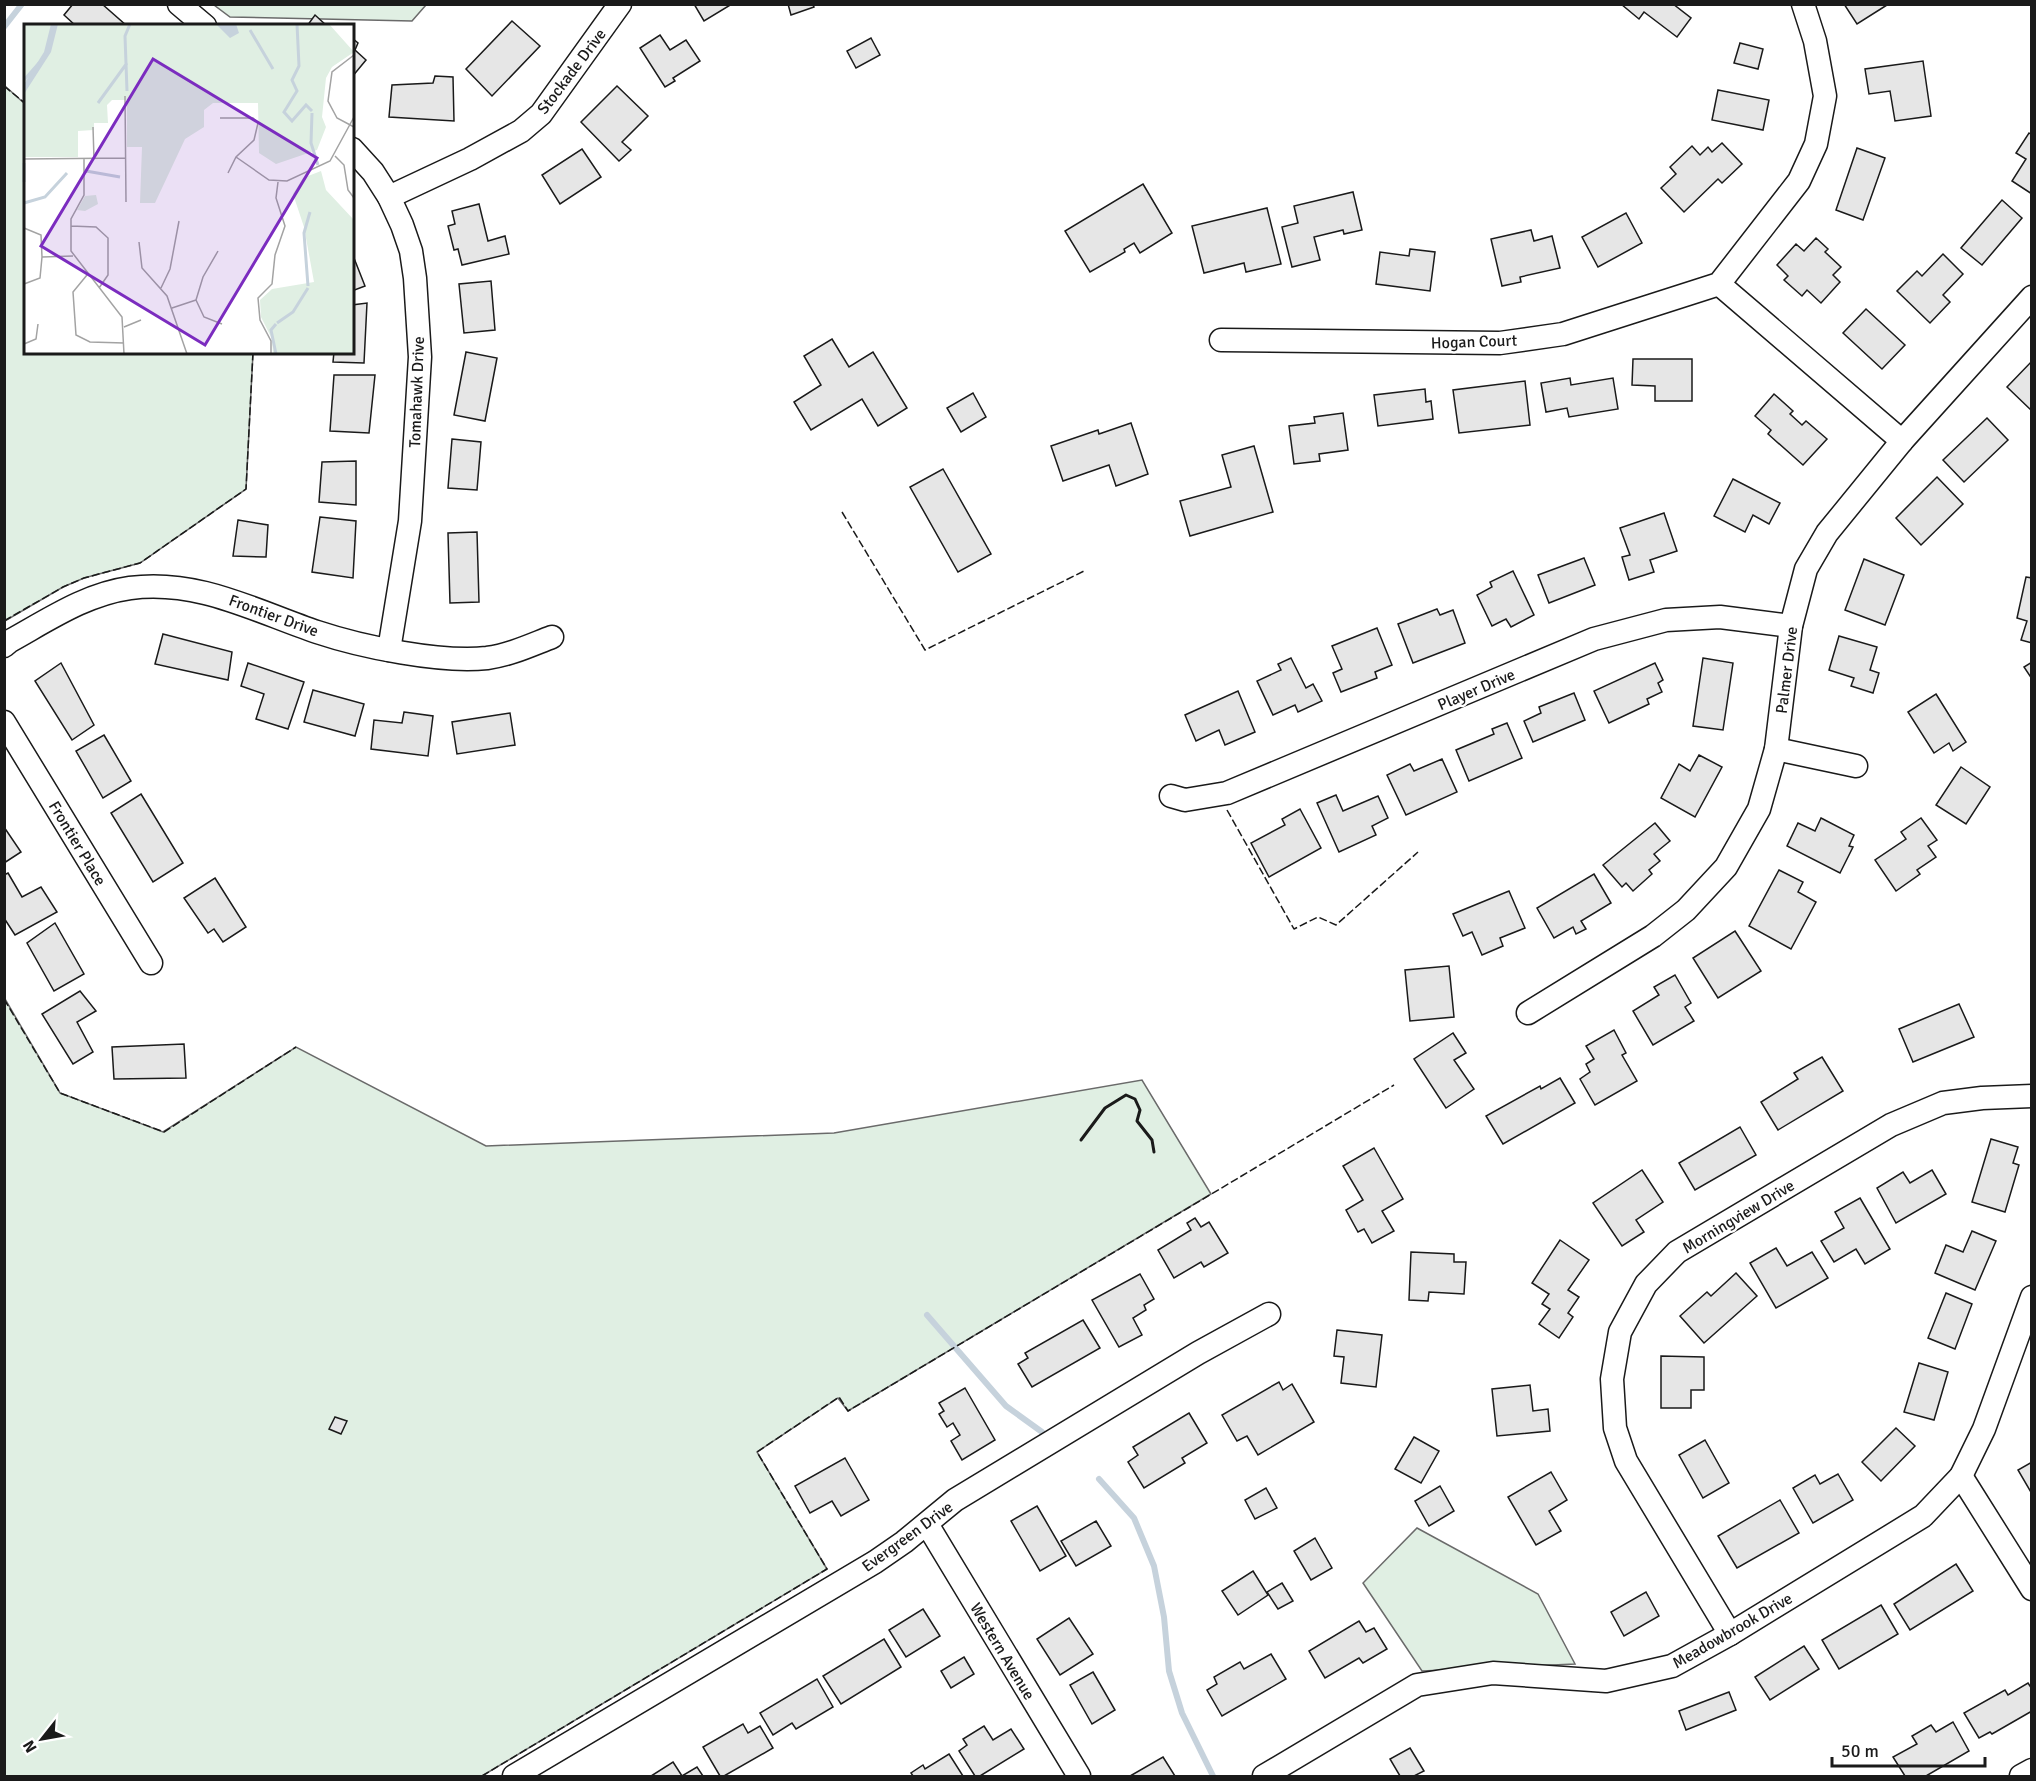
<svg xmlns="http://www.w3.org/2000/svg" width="2036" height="1781" font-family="Signika,sans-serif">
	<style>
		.green { fill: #e0efe3; stroke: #6a6a6a; stroke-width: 1.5 }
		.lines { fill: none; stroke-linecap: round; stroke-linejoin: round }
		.stream { stroke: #c6d2dc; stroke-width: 6 }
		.building { fill: #e6e6e6; stroke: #1a1a1a; stroke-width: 1.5 }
		.minor-casing { stroke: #1a1a1a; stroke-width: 25 }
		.minor { stroke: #fff; stroke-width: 22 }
		.fence { stroke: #1a1a1a; stroke-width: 1.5; stroke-dasharray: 8 3; stroke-linecap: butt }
		.wall { stroke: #1a1a1a; stroke-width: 3 }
		.labels { text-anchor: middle; stroke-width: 4.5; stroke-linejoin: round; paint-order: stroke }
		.street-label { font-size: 16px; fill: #1a1a1a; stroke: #fff }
		.inset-river { fill: none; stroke: #c6d2dc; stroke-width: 3 }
		.inset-road { fill: none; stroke: #a3a3a3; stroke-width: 1.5 }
		.view { fill: #7b2cbf; fill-opacity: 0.15; stroke: #7b2cbf; stroke-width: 3 }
		.inset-edge { fill: none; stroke: #1a1a1a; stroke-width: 3 }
	</style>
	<rect width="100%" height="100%" fill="#fff"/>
	<!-- green -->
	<g class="green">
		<path d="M214,5H426L412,21L230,17Z"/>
		<path d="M5,86L25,104L26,352L253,353L246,489L140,563L84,578L63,587L5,621Z"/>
		<path d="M5,999L60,1093L163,1132L296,1047L486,1146L834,1133L1142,1080L1211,1194L848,1411L838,1398L757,1452L827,1569L482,1776H5Z"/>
		<path d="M1417,1528L1538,1594L1575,1664L1422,1671L1363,1583Z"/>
	</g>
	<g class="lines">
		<!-- stream -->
		<g class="stream">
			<path d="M4,27L22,4"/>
			<path d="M927,1315L1006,1406L1042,1432"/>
			<path d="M1099,1479L1134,1518L1154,1566L1164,1617L1169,1671L1182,1713L1213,1776"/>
		</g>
	</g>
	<!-- building -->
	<g class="building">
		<path d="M73,4H102L127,26H76L64,15Z"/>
		<path d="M694,4H732L704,21Z"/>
		<path d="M788,4H813L814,7L791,15Z"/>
		<path d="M1621,4H1673L1691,18L1677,37L1644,12L1639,19Z"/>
		<path d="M1844,4H1887V5L1857,24Z"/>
		<path d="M315,15L327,26H307Z"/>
		<path d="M512,21L540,46L492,96L466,69Z"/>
		<path d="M660,35L670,50L686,40L700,61L673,78L675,81L665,87L640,48Z"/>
		<path d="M352,38L358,43L355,50L366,60L352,77Z"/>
		<path d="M871,38L880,55L856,68L847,51Z"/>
		<path d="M1740,43L1763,49L1758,69L1734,63Z"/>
		<path d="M1923,61L1931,116L1895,121L1890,91L1869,94L1865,69Z"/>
		<path d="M435,76L453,77L454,121L389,117L392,85L433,83Z"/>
		<path d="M617,86L648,116L622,142L631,150L619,161L581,122Z"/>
		<path d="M1718,90L1769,100L1763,130L1712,120Z"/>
		<path d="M2029,133L2032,135V194L2012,181L2026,159L2016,153Z"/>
		<path d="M1722,143L1742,164L1722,183L1718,179L1684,212L1661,188L1676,174L1670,167L1692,146L1700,155L1708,147L1712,152Z"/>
		<path d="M1857,148L1885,158L1863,220L1836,210Z"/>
		<path d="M582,149L601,177L560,204L542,175Z"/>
		<path d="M1143,184L1172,233L1140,253L1134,243L1124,249L1125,252L1090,272L1065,231Z"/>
		<path d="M1353,192L1362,230L1344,234L1343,230L1314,237L1320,260L1292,267L1282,227L1298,223L1294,206Z"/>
		<path d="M2002,200L2022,218L1982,265L1961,248Z"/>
		<path d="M479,204L488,241L505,236L509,254L462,265L458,249L454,250L448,226L455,224L452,211Z"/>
		<path d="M1267,208L1281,264L1246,272L1244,263L1204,273L1192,226Z"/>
		<path d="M1626,213L1642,243L1598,267L1582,237Z"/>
		<path d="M1531,230L1534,241L1552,236L1560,268L1520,277L1521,282L1502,286L1491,239Z"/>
		<path d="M1816,238L1828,249L1825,252L1841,267L1833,275L1840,282L1821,303L1807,290L1802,296L1784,280L1788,276L1777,265L1796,244L1804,251Z"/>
		<path d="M1410,249L1435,252L1430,291L1376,284L1380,252L1409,256Z"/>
		<path d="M352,253L365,286L352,291Z"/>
		<path d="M1943,254L1963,274L1943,295L1950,302L1930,323L1897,291L1917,271L1922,276Z"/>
		<path d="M491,281L495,330L464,333L459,284Z"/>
		<path d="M367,303L364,363L333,362L334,352H352V305Z"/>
		<path d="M1866,309L1905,345L1882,369L1843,333Z"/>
		<path d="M832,339L849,367L873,352L907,408L878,426L862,399L811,430L794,402L821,385L804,356Z"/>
		<path d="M466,352L497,358L485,421L454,415Z"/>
		<path d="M1633,359H1692V401H1655V386L1632,385Z"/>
		<path d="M2032,361V411L2007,387Z"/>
		<path d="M334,375H375L369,433L330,431Z"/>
		<path d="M1570,378L1571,385L1613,378L1618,409L1569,417L1567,408L1546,412L1541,383Z"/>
		<path d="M1525,381L1530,425L1459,433L1453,390Z"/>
		<path d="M1425,389L1426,402L1431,401L1433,419L1378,426L1374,395Z"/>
		<path d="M973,393L986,417L961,432L947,408Z"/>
		<path d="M1774,394L1793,411L1790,414L1802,425L1806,421L1827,439L1803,465L1768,434L1771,430L1755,416Z"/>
		<path d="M1343,413L1348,450L1319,454L1320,461L1294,464L1289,426L1315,423L1314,417Z"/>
		<path d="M1987,418L2008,440L1964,482L1943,460Z"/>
		<path d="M1131,423L1148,474L1116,486L1109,465L1063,481L1051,446L1098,430L1099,434Z"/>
		<path d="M452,439L481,442L477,490L448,488Z"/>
		<path d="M1254,446L1273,512L1190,536L1180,501L1231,487L1222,455Z"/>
		<path d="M356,461V505L319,502L322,462Z"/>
		<path d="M943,469L991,554L958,572L910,487Z"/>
		<path d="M1937,477L1963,504L1921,545L1896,518Z"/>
		<path d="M1733,479L1780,503L1769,524L1753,515L1745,532L1714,516Z"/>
		<path d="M1664,513L1677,551L1650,560L1654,572L1629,580L1622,557L1630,555L1620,528Z"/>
		<path d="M320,517L356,521L353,578L312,572Z"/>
		<path d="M238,520L268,525L266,557L233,556Z"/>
		<path d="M477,532L479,602L450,603L448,533Z"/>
		<path d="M1584,558L1595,585L1549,603L1538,575Z"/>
		<path d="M1864,559L1904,575L1885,625L1845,610Z"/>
		<path d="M1513,571L1534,615L1511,627L1506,619L1492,626L1477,595L1492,587L1490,582Z"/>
		<path d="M2026,577L2032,578V643L2021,640L2027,621L2017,618Z"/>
		<path d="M1437,609L1440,615L1453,610L1465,643L1413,663L1398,624Z"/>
		<path d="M1377,628L1392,665L1375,672L1377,678L1341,692L1333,673L1342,669L1332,646Z"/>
		<path d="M163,634L232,652L228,680L155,664Z"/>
		<path d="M1839,636L1877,647L1870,670L1879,673L1873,693L1851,686L1854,678L1829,670Z"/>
		<path d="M1291,658L1306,688L1313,684L1322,701L1298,712L1295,705L1273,715L1257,681L1281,670L1278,664Z"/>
		<path d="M1703,658L1733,663L1723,730L1693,726Z"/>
		<path d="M2032,662V679L2024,667Z"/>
		<path d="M61,663L94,725L72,740L35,681Z"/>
		<path d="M248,663L304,682L288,729L256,719L264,694L241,686Z"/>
		<path d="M1655,663L1663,680L1658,683L1662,692L1647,699L1649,704L1609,723L1594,691Z"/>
		<path d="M313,690L364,704L355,736L304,722Z"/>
		<path d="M1238,691L1255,732L1225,745L1219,730L1196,741L1185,715Z"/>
		<path d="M1574,693L1585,720L1533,742L1524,721L1541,713L1539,707Z"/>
		<path d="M1936,694L1966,742L1953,751L1949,743L1934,753L1908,712Z"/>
		<path d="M404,712L433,716L428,756L371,749L374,720L402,723Z"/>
		<path d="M510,713L515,745L457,754L452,722Z"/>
		<path d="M1507,723L1522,758L1469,781L1456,750L1494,734L1492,729Z"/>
		<path d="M104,735L131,781L103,798L76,751Z"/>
		<path d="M1699,755L1722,767L1695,817L1661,798L1679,764L1690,771Z"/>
		<path d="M1442,759L1457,792L1406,815L1387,775L1410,764L1414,771Z"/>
		<path d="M1961,767L1990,787L1966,824L1936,805Z"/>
		<path d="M141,794L183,863L153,882L111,813Z"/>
		<path d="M1336,795L1343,811L1378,796L1388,818L1372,826L1376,835L1339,852L1317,803Z"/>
		<path d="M1300,809L1321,848L1269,877L1251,843L1285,825L1282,819Z"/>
		<path d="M1821,818L1854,835L1849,846L1853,847L1840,873L1787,846L1798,823L1815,831Z"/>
		<path d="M1921,818L1937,840L1928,846L1936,857L1917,870L1920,874L1896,891L1875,860L1906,839L1901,832Z"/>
		<path d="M1655,823L1670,841L1654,854L1660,861L1649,870L1652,874L1633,891L1626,883L1622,887L1603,865Z"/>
		<path d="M4,827L21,852L4,863Z"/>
		<path d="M1779,870L1803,882L1798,892L1816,902L1791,949L1749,926Z"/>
		<path d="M8,873L22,897L41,887L57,912L15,935L4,918V875Z"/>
		<path d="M1594,874L1611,903L1581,921L1586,929L1576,934L1573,927L1554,938L1537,908Z"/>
		<path d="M215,878L246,927L223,942L214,929L208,933L184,898Z"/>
		<path d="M1509,891L1525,928L1500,938L1503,946L1482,955L1472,932L1463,936L1453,914Z"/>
		<path d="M55,923L84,974L54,991L27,943Z"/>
		<path d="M1735,931L1761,971L1718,998L1693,958Z"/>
		<path d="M1449,966L1454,1017L1410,1021L1405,970Z"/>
		<path d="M1675,975L1691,1003L1685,1007L1694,1021L1653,1045L1633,1011L1659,995L1654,987Z"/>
		<path d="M80,991L96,1011L77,1022L93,1052L73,1064L42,1014Z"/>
		<path d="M1959,1004L1974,1037L1913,1062L1899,1029Z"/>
		<path d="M1614,1030L1626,1053L1622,1055L1637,1081L1595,1105L1580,1079L1590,1072L1586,1064L1594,1059L1586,1046Z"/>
		<path d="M1453,1033L1466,1053L1454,1060L1474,1089L1446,1108L1414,1059Z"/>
		<path d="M184,1044L186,1078L114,1079L112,1047Z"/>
		<path d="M1822,1057L1843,1091L1778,1130L1761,1102L1798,1079L1794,1073Z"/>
		<path d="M1560,1078L1575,1103L1503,1144L1486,1116L1540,1086L1541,1089Z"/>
		<path d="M1740,1127L1756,1155L1695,1190L1679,1163Z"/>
		<path d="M1991,1139L2018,1147L2013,1163L2019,1165L2005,1212L1972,1202Z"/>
		<path d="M1374,1148L1403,1199L1382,1211L1394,1231L1372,1243L1364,1229L1358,1232L1346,1210L1363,1200L1343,1166Z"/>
		<path d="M1642,1170L1663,1202L1636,1220L1644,1232L1622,1246L1593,1203Z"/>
		<path d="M1932,1170L1946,1194L1896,1223L1877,1188L1903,1172L1910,1183Z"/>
		<path d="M1860,1198L1890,1249L1865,1264L1856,1249L1834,1262L1821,1241L1844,1228L1835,1212Z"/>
		<path d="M1195,1218L1201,1227L1209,1222L1228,1253L1204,1267L1201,1262L1174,1278L1158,1250L1191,1230L1187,1223Z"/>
		<path d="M1972,1231L1996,1241L1975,1290L1935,1273L1946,1245L1963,1252Z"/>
		<path d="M1560,1240L1589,1260L1568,1290L1579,1297L1568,1313L1573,1317L1559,1338L1539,1324L1550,1309L1542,1304L1549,1294L1532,1283Z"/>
		<path d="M1776,1248L1787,1266L1812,1252L1828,1278L1776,1308L1750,1263Z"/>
		<path d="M1411,1252L1454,1254V1262H1466L1464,1294L1429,1292L1428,1301L1409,1300Z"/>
		<path d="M1736,1273L1757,1296L1704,1343L1680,1316L1707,1292L1711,1296Z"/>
		<path d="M1140,1274L1154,1299L1144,1305L1146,1310L1133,1318L1142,1335L1119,1347L1092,1300Z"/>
		<path d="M1946,1293L1972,1304L1955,1349L1928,1338Z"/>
		<path d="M1083,1320L1100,1348L1032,1387L1018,1364L1028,1358L1025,1353Z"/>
		<path d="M1337,1330L1382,1335L1376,1387L1341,1383L1344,1357L1334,1356Z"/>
		<path d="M1661,1356L1704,1357V1390H1691V1408H1661Z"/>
		<path d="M1919,1363L1948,1372L1934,1420L1904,1412Z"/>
		<path d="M1279,1382L1283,1390L1292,1384L1314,1422L1258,1455L1247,1436L1237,1441L1222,1415Z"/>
		<path d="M1530,1385L1533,1411L1548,1409L1550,1431L1497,1436L1492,1389Z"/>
		<path d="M965,1388L995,1440L962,1460L951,1441L960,1435L953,1423L947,1427L939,1414L944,1411L939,1403Z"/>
		<path d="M1189,1413L1207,1443L1182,1458L1185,1463L1144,1488L1128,1462L1138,1455L1133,1447Z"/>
		<path d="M335,1417L347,1421L341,1434L329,1429Z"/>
		<path d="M1896,1428L1915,1446L1881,1481L1862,1462Z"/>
		<path d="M1414,1437L1439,1451L1421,1483L1395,1469Z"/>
		<path d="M1705,1440L1729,1483L1703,1498L1679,1455Z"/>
		<path d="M845,1458L869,1500L841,1516L832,1501L810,1513L795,1486Z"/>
		<path d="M2032,1462V1494L2018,1470Z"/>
		<path d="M1551,1472L1567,1500L1549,1511L1561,1531L1536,1545L1508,1497Z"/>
		<path d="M1838,1474L1853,1500L1813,1523L1793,1488L1815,1475L1820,1484Z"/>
		<path d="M1440,1486L1454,1511L1429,1526L1415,1501Z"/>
		<path d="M1266,1488L1277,1508L1255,1519L1245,1500Z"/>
		<path d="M1780,1500L1799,1533L1737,1568L1718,1536Z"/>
		<path d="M1037,1506L1066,1556L1040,1571L1011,1521Z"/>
		<path d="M1096,1521L1111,1546L1076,1566L1061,1541Z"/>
		<path d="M1315,1538L1332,1568L1311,1580L1294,1551Z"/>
		<path d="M1956,1564L1973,1591L1910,1630L1894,1604Z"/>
		<path d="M1253,1571L1268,1595L1238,1615L1222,1591Z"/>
		<path d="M1282,1583L1293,1601L1278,1609L1267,1592Z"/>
		<path d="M1646,1592L1659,1616L1624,1636L1611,1612Z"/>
		<path d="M1881,1605L1898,1634L1839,1669L1822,1640Z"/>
		<path d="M923,1609L940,1636L906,1657L889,1630Z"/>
		<path d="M1069,1618L1093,1654L1060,1675L1037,1639Z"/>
		<path d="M1359,1621L1366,1632L1374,1628L1387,1649L1363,1663L1359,1658L1325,1678L1309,1651Z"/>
		<path d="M884,1639L901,1667L841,1704L823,1676Z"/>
		<path d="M1804,1646L1819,1669L1770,1700L1755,1677Z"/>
		<path d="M1271,1654L1286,1679L1222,1716L1207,1690L1217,1684L1214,1677L1240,1662L1244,1669Z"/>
		<path d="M964,1657L974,1674L951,1688L941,1671Z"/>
		<path d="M1093,1672L1115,1710L1092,1724L1070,1685Z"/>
		<path d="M817,1679L833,1707L796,1729L792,1723L773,1735L760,1713Z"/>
		<path d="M2028,1683L2032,1689V1711L1992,1734L1990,1732L1979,1738L1964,1713L2005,1690L2008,1695Z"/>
		<path d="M1729,1692L1736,1710L1686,1730L1679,1711Z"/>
		<path d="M1953,1722L1969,1751L1926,1776H1905L1893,1757L1917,1744L1912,1736L1931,1725L1936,1732Z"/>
		<path d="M743,1724L748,1733L760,1726L773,1748L724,1776H720L703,1747Z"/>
		<path d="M984,1726L993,1740L1011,1729L1024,1749L980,1776H975L959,1751L967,1745L963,1739Z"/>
		<path d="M1410,1748L1424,1771L1414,1776H1400L1390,1759Z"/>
		<path d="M949,1754L963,1776H913L911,1773L923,1765L925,1769Z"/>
		<path d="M1163,1757L1175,1776H1130Z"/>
		<path d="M673,1762L682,1776L697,1767L703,1776H651Z"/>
	</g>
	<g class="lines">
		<defs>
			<g id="minor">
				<path d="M179,4L205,26"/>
				<path d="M352,149L373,172L389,197L402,225L411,251L415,278L420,357L410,521L389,650"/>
				<path d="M389,197L470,159L521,131L541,114L620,4"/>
				<path d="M1719,284L1902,441"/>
				<path d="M1221,340L1500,343L1563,334L1719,284L1799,181L1816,144L1825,96L1815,41L1803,4"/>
				<path d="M4,646L10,641C48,620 86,594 130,588C198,579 255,611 317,632C362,647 440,663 487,658C510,655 531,645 552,637"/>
				<path d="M4,722L151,963"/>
				<path d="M1776,749L1856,766"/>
				<path d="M1171,796L1185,800L1227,793L1594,639L1666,620L1720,617L1791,626"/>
				<path d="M1528,1013L1653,936L1686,910L1726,867L1759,809L1776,749L1791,626L1806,569L1827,533L1902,441L2032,297"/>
				<path d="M1961,1476L2032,1589"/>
				<path d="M927,1524L1079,1776"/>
				<path d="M1730,1634L1626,1461L1615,1428L1612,1379L1620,1332L1646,1284L1677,1252L1891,1125L1943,1103L1982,1098L2032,1096"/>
				<path d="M514,1776L875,1562L904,1542L955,1500L1198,1353L1269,1314"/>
				<path d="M1264,1776L1417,1685L1493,1673L1606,1681L1672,1666L1730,1634L1923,1516L1961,1476L1984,1429L2032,1297"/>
				<path d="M2021,1776L2032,1770"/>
			</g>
		</defs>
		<!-- minor casing -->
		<use href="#minor" class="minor-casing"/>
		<!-- minor -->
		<use href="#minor" class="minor"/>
		<!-- fence -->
		<g class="fence">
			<path d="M4,86L26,104"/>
			<path d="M842,512L925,650L1084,571"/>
			<path d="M4,621L63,587L84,578L140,563L246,489L253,352"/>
			<path d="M1227,810L1294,929L1318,917L1336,925L1418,852"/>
			<path d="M4,999L60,1093L164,1132L296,1047"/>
			<path d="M482,1776L827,1569L757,1452L839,1397L848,1411L1394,1085"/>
		</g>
		<!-- wall -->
		<path class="wall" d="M1081,1140L1105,1108L1126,1095L1135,1099L1140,1110L1137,1121L1152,1140L1154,1152"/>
	</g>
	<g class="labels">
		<!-- street labels -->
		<g class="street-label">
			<text transform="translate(571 71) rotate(-53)" y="6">Stockade Drive</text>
			<text transform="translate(1474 341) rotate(-2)" y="6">Hogan Court</text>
			<text transform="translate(416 392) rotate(-88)" y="6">Tomahawk Drive</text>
			<text transform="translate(274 615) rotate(20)" y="6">Frontier Drive</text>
			<text transform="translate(1786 670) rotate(-83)" y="6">Palmer Drive</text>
			<text transform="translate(1476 689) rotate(-23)" y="6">Player Drive</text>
			<text transform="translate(78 843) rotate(59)" y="6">Frontier Place</text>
			<text transform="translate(1738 1216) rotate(-31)" y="6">Morningview Drive</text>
			<text transform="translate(907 1536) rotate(-36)" y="6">Evergreen Drive</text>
			<text transform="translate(1732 1630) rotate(-30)" y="6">Meadowbrook Drive</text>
			<text transform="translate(1003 1651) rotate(59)" y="6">Western Avenue</text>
		</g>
	</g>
	<!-- overview -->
	<g transform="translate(24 24)">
		<rect width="330" height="330" fill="#fff"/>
		<path d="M0,0H305L330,28L308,43L302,54L298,93L302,103L293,126L252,140L235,129L234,79H189L180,86V103L161,115L131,179H116L118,123H103V76H88L83,81L84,99H70V106L54,107V133H0ZM297,147L302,166L330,196V330H249L248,315L237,293L236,276L248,265L290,258L280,203L269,170L279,154ZM72,171L74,180L61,187L53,186L61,172Z" fill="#e0efe3"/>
		<path d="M27,0H34L27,28L0,70V60L20,28ZM192,0H212L215,9L206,14Z" fill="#c6d2dc"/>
		<path class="inset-river" d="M273,0L275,42L268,56L273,67L260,88L268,97L282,81L288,87M226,6L249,45M0,56L15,39M103,67L101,12L106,0M74,79L103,39M288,89L287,119L294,141M62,147L96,153M0,158V139M0,179L21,173L43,149M284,262L280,209L286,188M253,299L269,288L284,264M252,300L247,306L252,330"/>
		<path class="inset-road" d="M330,31L308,48L304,77L313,94L330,103M101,72L102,178M196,94H229L234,99L230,116L212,133L204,149M69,103L70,135M311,132L320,141L324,166L330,174M212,133L245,156L263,157L306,137L330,93M0,135L102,134M60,135V171L47,195V227L98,293L100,330M47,202L72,203L84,214V251L75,264M0,204L17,211L18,233L16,254L0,260M115,218L118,244L143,272L163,330M194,227L179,253L172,276L180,293L198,300M18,233L49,232M63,251L49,268L52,311L66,318L100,319M137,264L146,245L155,197M148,284L172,276M100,303L117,296M0,320L12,315L14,300M247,330V317L236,296L234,274L248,260L251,231L261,202L252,174L254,158"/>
		<path class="view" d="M129,35L293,134L181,321L17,222Z"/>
		<rect width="330" height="330" class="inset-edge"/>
	</g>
	<!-- border -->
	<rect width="2036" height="1781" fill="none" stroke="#1a1a1a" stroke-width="12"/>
	<!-- north arrow -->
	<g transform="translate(42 1739) rotate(239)" stroke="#ffffff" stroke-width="4.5" paint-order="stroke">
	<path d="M0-4.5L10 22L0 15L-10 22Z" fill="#1a1a1a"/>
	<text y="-9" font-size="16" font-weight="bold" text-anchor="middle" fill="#1a1a1a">N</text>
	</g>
	<!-- scale -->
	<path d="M1832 1757v9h153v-9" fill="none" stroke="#1a1a1a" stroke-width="3"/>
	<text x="1841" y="1757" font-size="18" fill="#1a1a1a" stroke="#ffffff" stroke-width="4.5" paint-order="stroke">50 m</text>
</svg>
